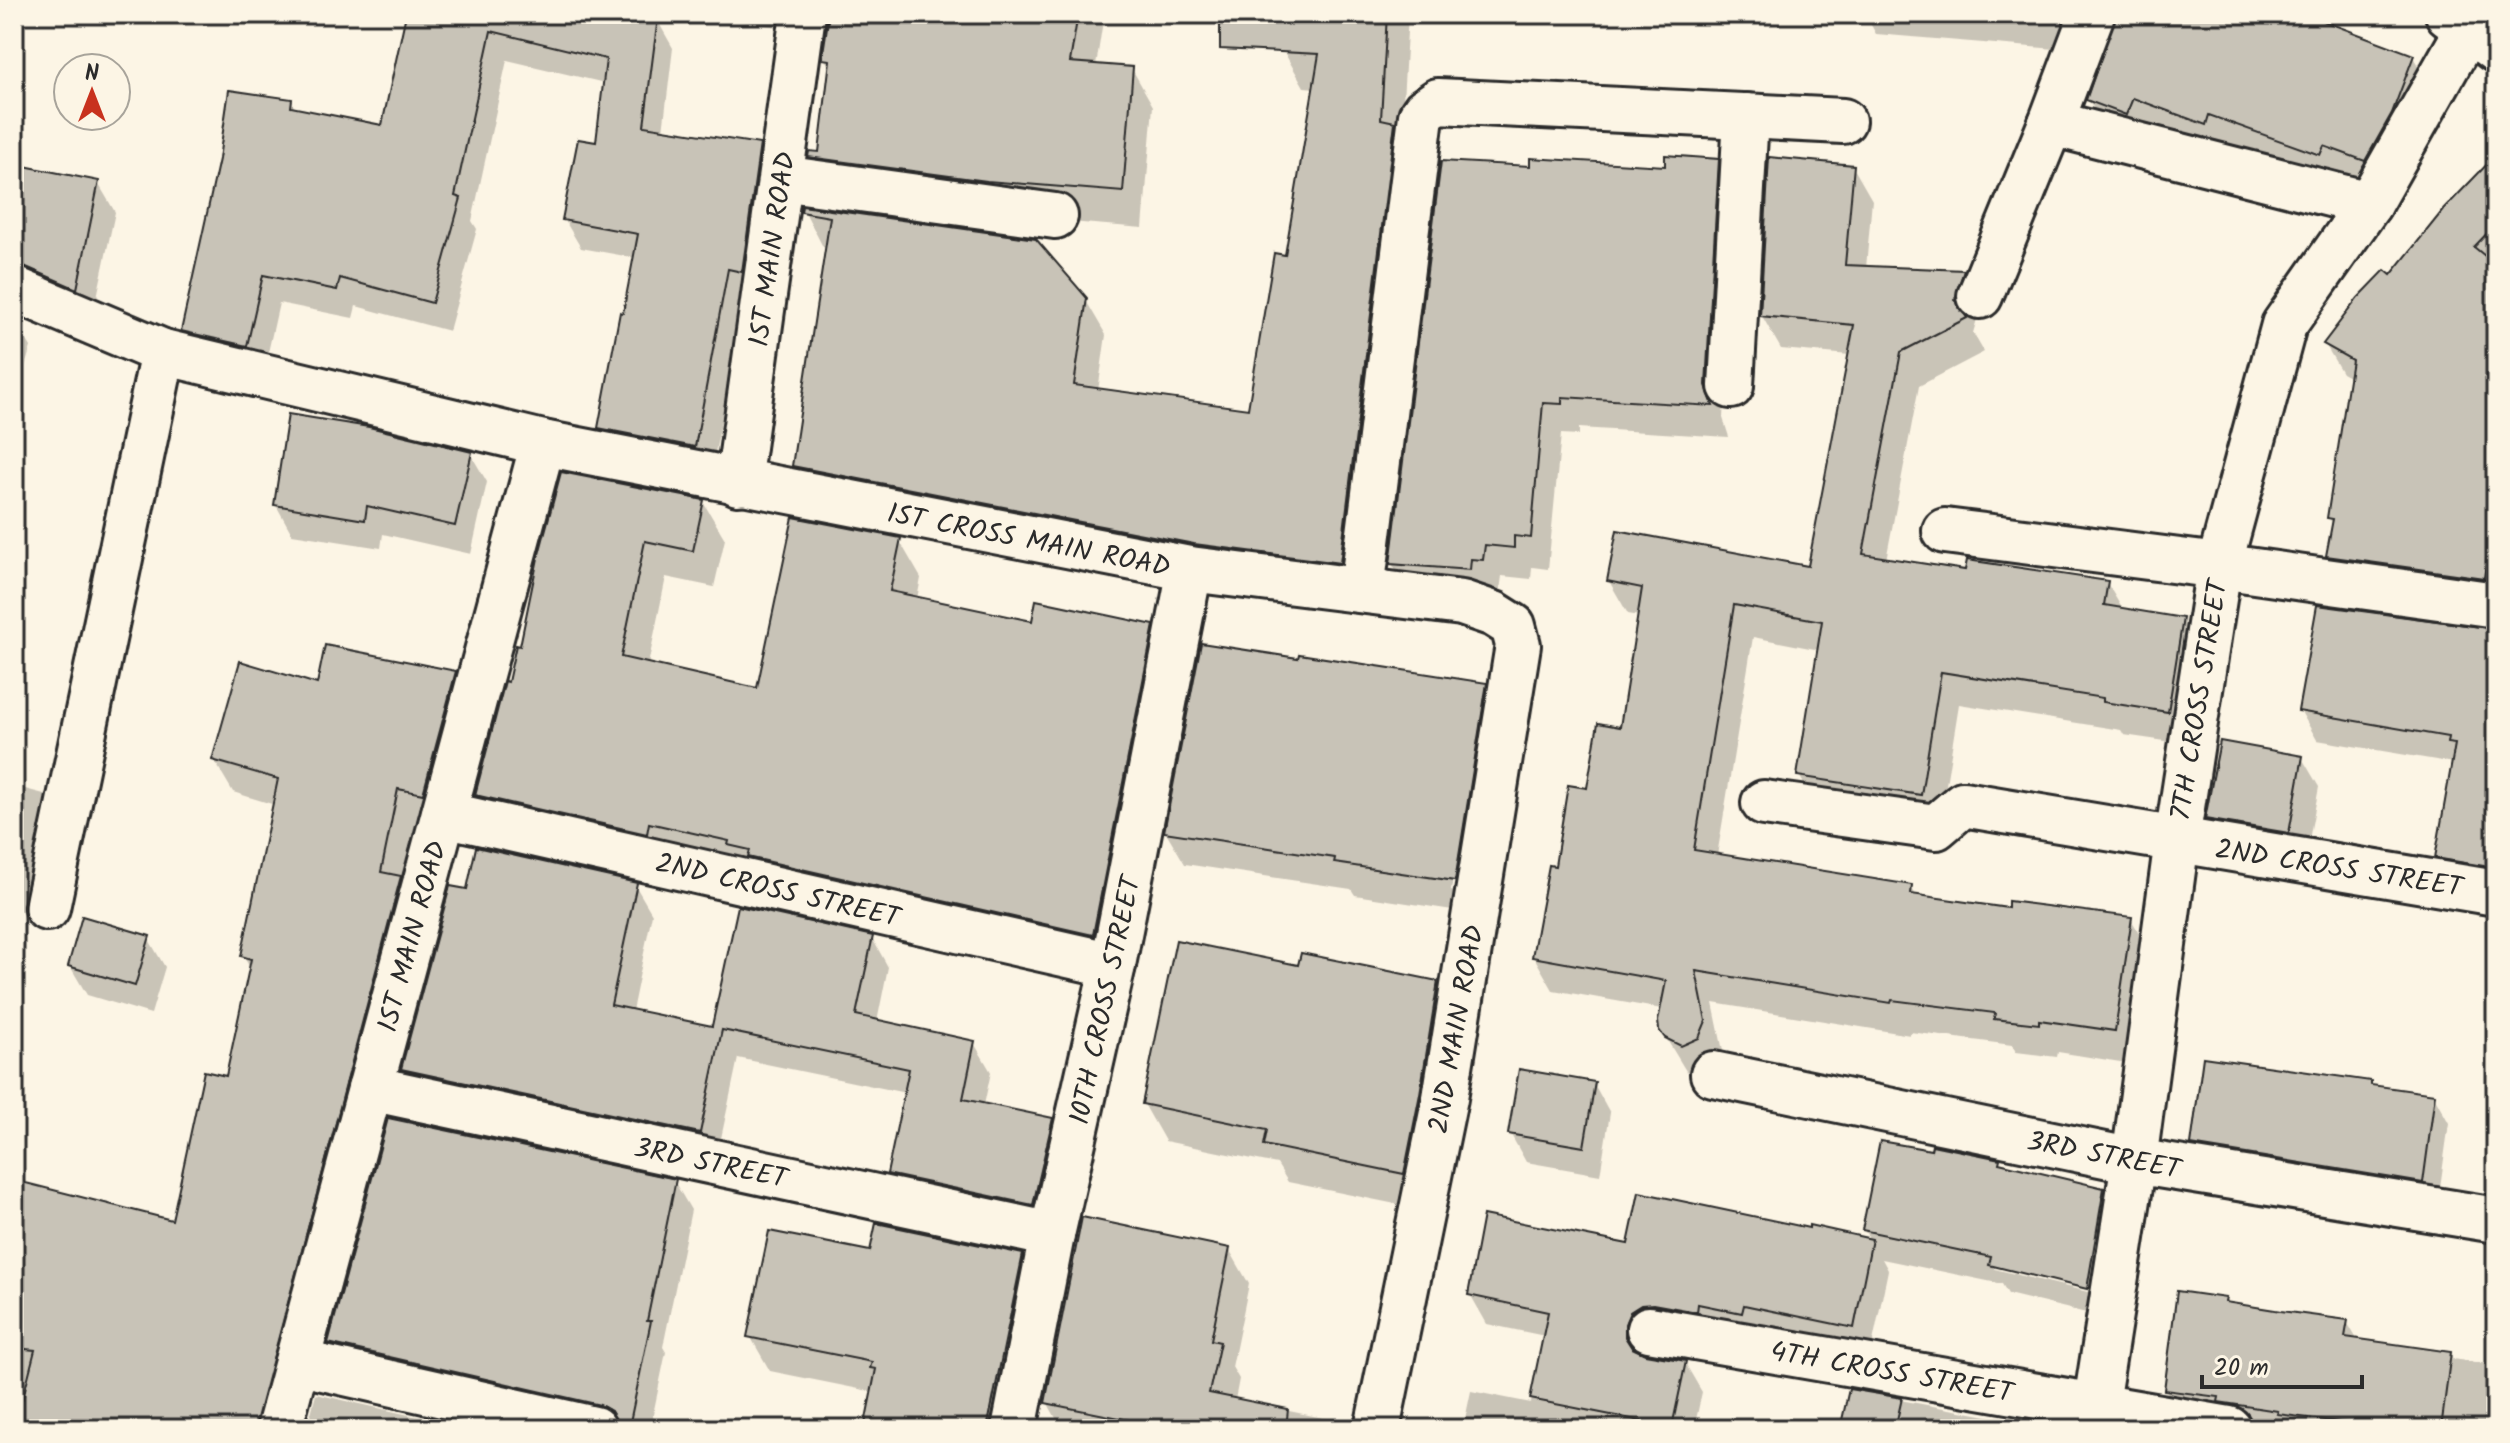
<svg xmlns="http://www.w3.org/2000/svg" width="2510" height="1443" font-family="Kalam,sans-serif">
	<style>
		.shadow { fill: #0003; fill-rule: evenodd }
		.building { fill: #c8c3b7; stroke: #2b2b2b; stroke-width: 2 }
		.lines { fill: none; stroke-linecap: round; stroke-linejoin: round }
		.minor-casing { stroke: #2b2b2b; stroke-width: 50 }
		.tertiary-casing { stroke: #2b2b2b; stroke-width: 50 }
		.minor { stroke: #fcf5e5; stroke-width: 44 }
		.tertiary { stroke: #fcf5e5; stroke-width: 44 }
		.labels { text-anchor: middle; stroke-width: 8; stroke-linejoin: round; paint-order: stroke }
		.street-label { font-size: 28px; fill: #2b2b2b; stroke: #fcf5e5 }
	</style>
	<rect width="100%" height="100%" fill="#fcf5e5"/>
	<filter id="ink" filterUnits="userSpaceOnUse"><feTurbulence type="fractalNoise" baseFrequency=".0125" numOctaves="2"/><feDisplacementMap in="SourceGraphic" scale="16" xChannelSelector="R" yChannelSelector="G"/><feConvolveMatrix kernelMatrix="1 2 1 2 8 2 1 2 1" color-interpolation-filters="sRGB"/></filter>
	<g filter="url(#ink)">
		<!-- shadow -->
		<g class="shadow">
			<path d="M415,14H618L656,18L673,48L663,131L759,145L775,175L744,298L711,475L617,457L600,428L636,258L581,248L564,219L597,144L605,83L507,60L472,221L477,229L449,331L356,306L353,318L279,303L263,375L200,360L183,330L291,101L295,109L383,127Z"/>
			<path d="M699,14H1104L1096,66L1132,69L1153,106L1143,228L1009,217L832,193L811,156L820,155L831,70L825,59L830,26L816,27L808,32Z"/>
			<path d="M1286,14H1408L1401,136L1360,597L814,501L794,466L827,248L823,247L803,208L1085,299L1106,335L1098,391L1249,412L1287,258L1316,88L1304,87L1284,52Z"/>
			<path d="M1865,14H2299L2413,57L2430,86L2382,189L2341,174L2337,184L2226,143L2222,153L2105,129L2089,100L2118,19L2104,18L2079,51L1876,34Z"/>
			<path d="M2496,158V606L2345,585L2329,556L2334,527L2329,517L2351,378L2342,373L2325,344L2392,278Z"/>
			<path d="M1717,161L1736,193L1723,418L1729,437L1579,428V435L1561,434L1548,569L1532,567L1531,579L1502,576L1500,591L1411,595L1392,564L1532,168H1667Z"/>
			<path d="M14,165L98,183L115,212L93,316L14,300Z"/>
			<path d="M1853,167L1872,200L1866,268L1962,272L1981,305L1973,333L1984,352L1919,386L1886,560L1967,572L2107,583L2123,610L2182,620L2201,653L2186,744L2124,735L2121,730L1959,704L1939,828L1818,809L1799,775L1820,650L1753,637L1717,856L1911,887L1917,897L2009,910L2131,919L2150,952L2133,1064L2058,1052L2057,1057L2016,1052L2012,1045L1910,1032V1035L1713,1003L1724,1056L1701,1078L1686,1071L1661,1030L1662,1009L1553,990L1534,957L1556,868L1589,790L1622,729L1640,616L1628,614L1609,581L1809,568L1850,355L1781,349L1762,316Z"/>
			<path d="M14,319L31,347L14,402Z"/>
			<path d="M470,453L487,482L471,554L383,534L381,548L292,534L276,505Z"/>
			<path d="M703,502L725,539L714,587L666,577L648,665L758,691L899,540L921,578L917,599L1033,624L1152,627L1174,664L1114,972L498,833L477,795L522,648L540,558Z"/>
			<path d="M2496,631V893L2454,886L2437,857L2454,763L2317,740L2300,710Z"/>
			<path d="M455,673L474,706L442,826L416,821L281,1429H14V1183L174,1222L228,1078L251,969L243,956L275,805L233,792L214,760L318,687Z"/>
			<path d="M1485,684L1504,717L1472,913L1355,895L1351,889L1185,864L1166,832ZM1480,711H1484L1455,892L1451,891Z"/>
			<path d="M2302,758L2319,787L2305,861L2224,848L2208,819Z"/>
			<path d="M14,786L44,794L69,837L48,919L14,909Z"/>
			<path d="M635,885L652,914L632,1011L714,1028L872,938L888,967L877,1022L974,1043L991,1072L984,1105L1052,1120L1068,1149L1049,1234L906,1203L889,1173L906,1093L738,1058L716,1162L420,1098L403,1069L468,892Z"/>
			<path d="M148,938L165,967L151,1014L87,995L70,966Z"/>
			<path d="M1300,968L1437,983L1459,1020L1425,1210L1288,1182L1277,1164L1165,1141L1144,1104Z"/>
			<path d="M2370,1083L2373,1087L2434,1096L2449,1123L2437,1209L2208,1171L2193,1145Z"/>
			<path d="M1594,1084L1610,1113L1600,1175L1526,1162L1510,1133Z"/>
			<path d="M1998,1161L2001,1166L2103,1190L2120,1219L2103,1317L2008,1294L2002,1284L1882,1259L1888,1270L1870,1356L1646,1342L1641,1354L1685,1363L1702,1392L1694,1429H1463L1471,1391L1531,1403L1545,1336L1487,1324L1470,1294L1630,1247L1870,1240L1864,1230ZM1995,1265L2097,1290L2096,1294L1995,1269Z"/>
			<path d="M674,1181L691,1210L663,1347L666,1352L650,1429H599L347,1372L330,1343Z"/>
			<path d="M1229,1249L1249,1284L1232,1367L1239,1379L1235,1400L1352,1424L1354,1429H1062L1047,1402Z"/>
			<path d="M872,1253L1021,1256L1042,1291L1013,1429H866L874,1392L770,1371L750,1336Z"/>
			<path d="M2224,1300L2227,1304L2347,1322L2358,1341L2450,1354L2453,1359L2496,1365V1429H2228L2183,1419L2166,1390Z"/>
			<path d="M1850,1391L2060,1429H1843Z"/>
			<path d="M316,1394L471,1429H307Z"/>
		</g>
		<!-- building -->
		<g class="building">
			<path d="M406,14H635L658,17L644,126L760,144L742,272L728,269L695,447L598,428L620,312L623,313L638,234L562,220L578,139L596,142L606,59L491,31L455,196L461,198L432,303L340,278L337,290L263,275L247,346L181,331L219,159L229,90L292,99L291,107L382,125Z"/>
			<path d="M829,14H1078L1070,62L1133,67L1123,192L987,181L808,157L809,151L819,152L830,60L822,59Z"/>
			<path d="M1220,14H1387L1381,119L1395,122L1340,563L1194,544L792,466L830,217L801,212L802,206L1036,239L1087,298L1074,385L1248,409L1274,253L1285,255L1319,54L1220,49Z"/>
			<path d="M2116,14H2305L2414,55L2392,113L2365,161L2324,146L2320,155L2209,115L2206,125L2133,98L2126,115L2086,100Z"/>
			<path d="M1665,155L1719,159L1706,385L1713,406L1562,397V404L1543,403L1531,538L1514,536V548L1485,545L1483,560L1471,559L1470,570L1390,564L1441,161L1530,166V158L1665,166Z"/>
			<path d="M2496,155V224L2474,247L2496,265V498L2484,578L2326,556L2333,519L2327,518L2352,360L2323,344L2358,298L2385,270L2391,275L2444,209Z"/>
			<path d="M1769,157L1854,165L1845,265L1964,270L1955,299L1967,318L1901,352L1863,554L1965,570L1967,560L2108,581L2104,605L2183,618L2168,712L2103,702V698L1941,672L1921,795L1797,776L1822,621L1734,605L1694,850L1912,885L1911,894L2008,908V901L2132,917L2115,1031L2039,1020V1024L1994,1019L1995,1013L1892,1000L1891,1003L1696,971L1706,1021L1699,1038L1681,1046L1665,1038L1659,1030L1658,1021L1666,981L1532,957L1549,865L1555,866L1568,785L1587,788L1598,723L1620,727L1642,588L1607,581L1617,530L1808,566L1854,325L1760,316Z"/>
			<path d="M14,164L99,181L77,289L24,266L14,265Z"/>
			<path d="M288,414L369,427L472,452L455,526L367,506L365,520L274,505Z"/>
			<path d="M561,472L704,500L693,551L645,541L621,657L757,688L793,517L901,538L890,591L1032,621L1036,600L1154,625L1093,935L748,857L750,850L728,845L729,841L649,823L647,834L475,795L505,681L508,682L516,645L520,646L538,558Z"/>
			<path d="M2317,605L2496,629V868L2435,858L2455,744L2447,743L2448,737L2298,711Z"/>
			<path d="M1201,643L1298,658L1299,654L1487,683L1455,881L1334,863L1335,858L1164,832Z"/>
			<path d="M325,645L456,671L423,794L398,789L381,872L401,876L255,1429H15L35,1350L14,1348V1180L172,1220L204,1071L226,1076L251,959L241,956L278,779L212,760L240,661L317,684Z"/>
			<path d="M2220,741L2303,756L2289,833L2205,819Z"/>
			<path d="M476,847L637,883L611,1005L712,1026L738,906L873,936L856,1015L975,1041L963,1099L1053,1118L1033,1205L887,1174L909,1069L722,1030L700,1133L401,1069L450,886L467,889Z"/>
			<path d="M82,916L150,936L135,986L68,966Z"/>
			<path d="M1176,940L1298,965L1301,953L1438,981L1420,1094L1404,1174L1264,1145L1267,1130L1142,1104Z"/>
			<path d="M2203,1057L2371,1081V1085L2435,1094L2423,1183L2191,1145Z"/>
			<path d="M1519,1069L1595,1082L1584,1147L1508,1134Z"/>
			<path d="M388,1118L676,1179L647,1321H651L629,1427L618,1425L611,1411L600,1405L328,1343Z"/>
			<path d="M1880,1141L1931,1150L1932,1145L2000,1159L1999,1163L2104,1188L2087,1289L1989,1265L1991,1257L1862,1230Z"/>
			<path d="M1639,1192L1809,1228V1225L1872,1239L1854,1328L1744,1305L1742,1313L1698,1304L1697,1312L1653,1304L1641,1305L1630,1312L1625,1324V1337L1632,1348L1645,1354L1686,1361L1672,1427L1530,1399L1548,1312L1468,1295L1483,1215L1628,1244Z"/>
			<path d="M1082,1217L1230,1248L1211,1340L1220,1342L1209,1393L1288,1409L1286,1429H1174L1045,1403Z"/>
			<path d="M876,1223L1023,1254L987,1429H864L876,1369L870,1368L872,1362L747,1337L769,1231L870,1251Z"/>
			<path d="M2177,1291L2226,1298L2225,1302L2281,1311L2348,1320L2345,1337L2451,1352L2441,1429H2395L2277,1414L2278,1411L2218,1402L2219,1397L2164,1390Z"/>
			<path d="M1849,1389L1902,1398L1895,1429H1840Z"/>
		</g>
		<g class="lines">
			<defs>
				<g id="minor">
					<path d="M2092,14L2051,123L2369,204"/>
					<path d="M781,178L1055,216"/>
					<path d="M14,289L163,352"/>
					<path d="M1980,296L2051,123"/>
					<path d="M1731,386L1746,116"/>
					<path d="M1945,531L2219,566L2496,605"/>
					<path d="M1362,590L1421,116L1425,110L1438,101L1843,121"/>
					<path d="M1764,803L1936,827L1963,804L2496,893"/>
					<path d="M444,814L1113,965"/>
					<path d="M47,908L163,352L543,443"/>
					<path d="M1713,1074L2134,1161L2496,1220"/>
					<path d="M370,1088L1052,1235"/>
					<path d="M1649,1329L2229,1429"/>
					<path d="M297,1362L594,1429"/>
					<path d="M1014,1429L1052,1235L1113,965L1190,569"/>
					<path d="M2092,1429L2134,1161L2177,840L2219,566L2284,325L2369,204L2469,27L2474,14"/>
				</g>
				<g id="tertiary">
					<path d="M2448,14L2496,50"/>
					<path d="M738,483L803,14"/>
					<path d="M279,1429L543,443L1190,569L1462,603L1494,614L1513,626L1518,645L1445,1098L1377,1429"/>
				</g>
			</defs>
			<!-- minor casing -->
			<use href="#minor" class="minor-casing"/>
			<!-- tertiary casing -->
			<use href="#tertiary" class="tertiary-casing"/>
			<!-- minor -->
			<use href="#minor" class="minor"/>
			<!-- tertiary -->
			<use href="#tertiary" class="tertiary"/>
		</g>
	</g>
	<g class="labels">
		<!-- street labels -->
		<g class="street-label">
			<text transform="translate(771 249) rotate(-82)" y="10">1ST MAIN ROAD</text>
			<text transform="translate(1029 539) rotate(11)" y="10">1ST CROSS MAIN ROAD</text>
			<text transform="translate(2198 700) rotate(-81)" y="10">7TH CROSS STREET</text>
			<text transform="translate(2339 867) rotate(9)" y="10">2ND CROSS STREET</text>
			<text transform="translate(778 889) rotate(13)" y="10">2ND CROSS STREET</text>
			<text transform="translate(411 936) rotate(-75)" y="10">1ST MAIN ROAD</text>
			<text transform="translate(1104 1000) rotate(-78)" y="10">10TH CROSS STREET</text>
			<text transform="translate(1455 1029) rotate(-80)" y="10">2ND MAIN ROAD</text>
			<text transform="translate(2104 1154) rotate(11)" y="10">3RD STREET</text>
			<text transform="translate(711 1162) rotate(12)" y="10">3RD STREET</text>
			<text transform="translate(1892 1371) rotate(10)" y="10">4TH CROSS STREET</text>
		</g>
	</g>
	<!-- margin -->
	<rect width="2510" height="1443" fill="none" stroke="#fcf5e5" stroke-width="48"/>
	<rect x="24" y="24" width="2462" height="1395" fill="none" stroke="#2b2b2b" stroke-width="3" filter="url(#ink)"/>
	<!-- north arrow -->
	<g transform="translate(92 92)"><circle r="38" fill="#fcf5e5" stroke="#a8a49b" stroke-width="2"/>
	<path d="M0-6L14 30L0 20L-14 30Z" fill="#c8321e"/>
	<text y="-12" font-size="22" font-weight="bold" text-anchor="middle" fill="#2b2b2b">N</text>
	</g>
	<!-- scale -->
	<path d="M2202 1375v12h160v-12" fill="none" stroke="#2b2b2b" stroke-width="4"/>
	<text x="2214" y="1375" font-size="24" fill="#2b2b2b" stroke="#fcf5e5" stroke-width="6" paint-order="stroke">20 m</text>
</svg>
